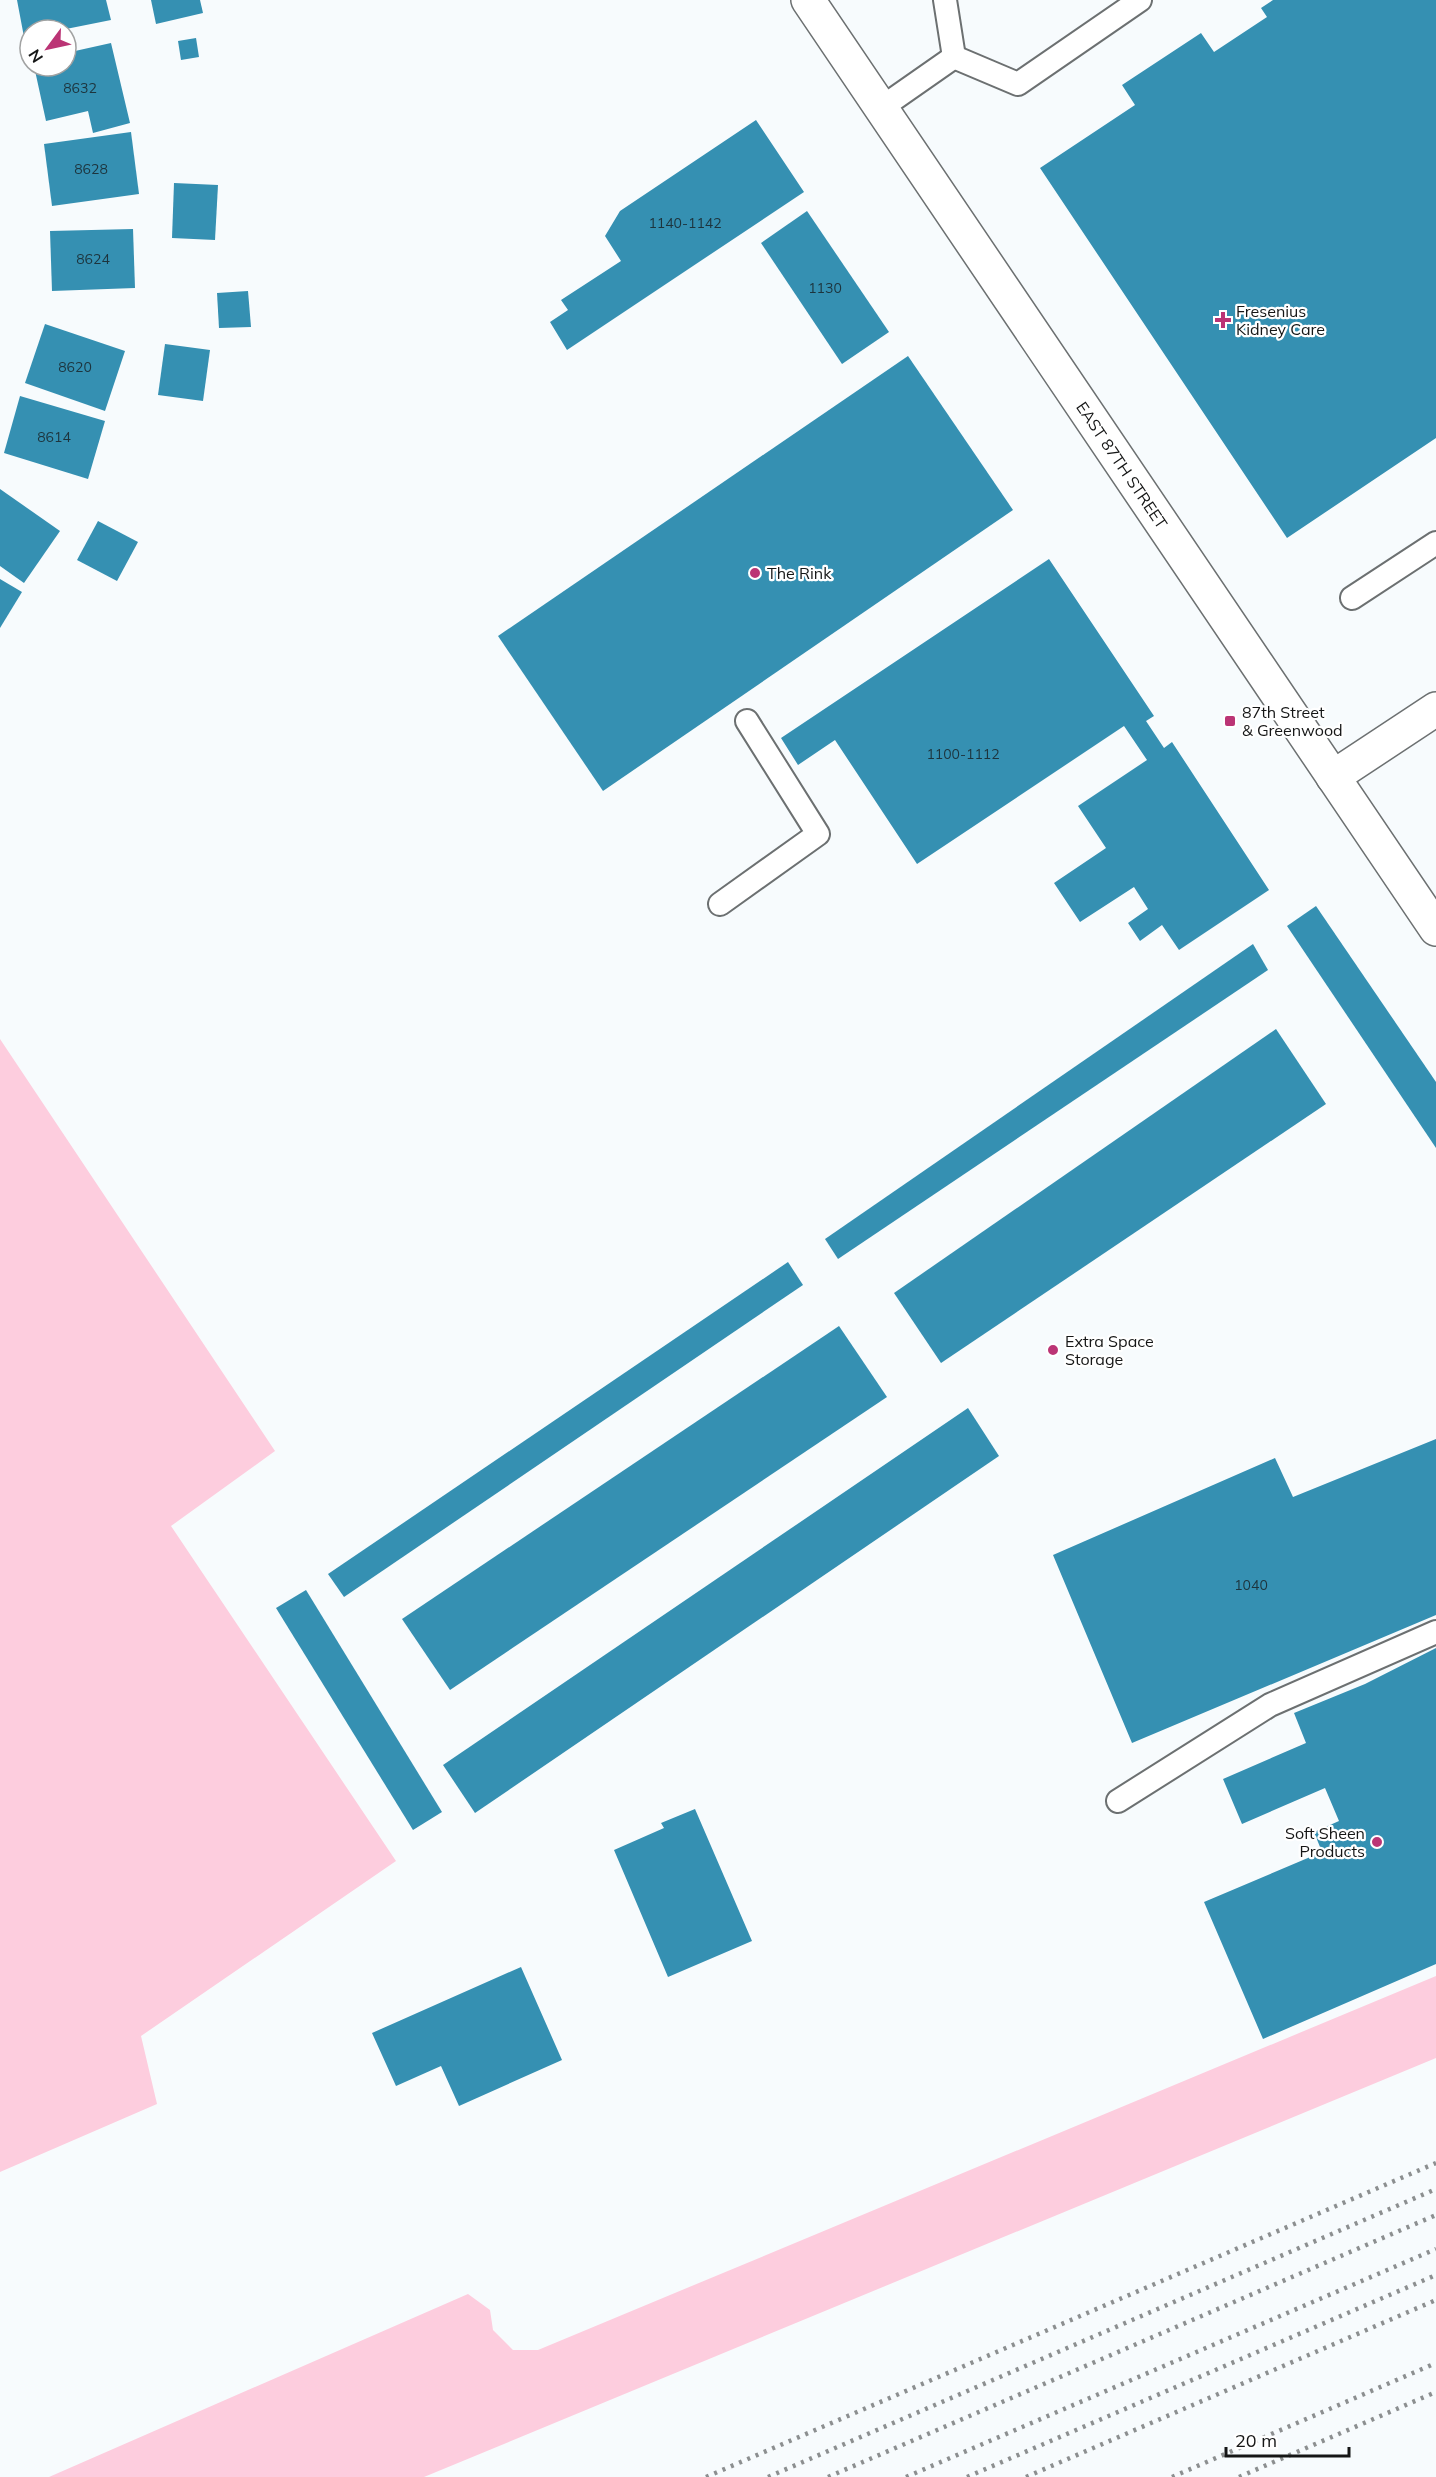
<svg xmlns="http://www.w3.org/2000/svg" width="1436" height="2477" font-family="Mulish,sans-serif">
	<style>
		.green { fill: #fdcdde }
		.building { fill: #3590b2 }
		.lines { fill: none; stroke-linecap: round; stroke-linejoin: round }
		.lane-casing { stroke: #6c7071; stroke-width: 26 }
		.street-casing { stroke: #6c7071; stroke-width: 36 }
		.secondary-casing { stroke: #6c7071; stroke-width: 36 }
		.lane { stroke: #fff; stroke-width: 22 }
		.street { stroke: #fff; stroke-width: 33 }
		.secondary { stroke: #fff; stroke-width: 33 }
		.rail { stroke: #8c8f90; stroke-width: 4.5; stroke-dasharray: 3 6; stroke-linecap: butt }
		.poi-dot { fill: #bb3475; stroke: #fff; stroke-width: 2 }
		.labels { text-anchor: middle; stroke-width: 4.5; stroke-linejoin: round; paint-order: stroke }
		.number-label { font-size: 14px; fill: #1d343d }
		.poi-label { font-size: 16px; fill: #151616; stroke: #fff; text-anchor: start }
		.street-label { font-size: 16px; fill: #151616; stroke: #fff }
	</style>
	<rect width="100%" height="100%" fill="#f7fbfd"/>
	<!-- green -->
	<g class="green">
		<path d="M0,1039L275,1451L171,1526L396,1861L141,2036L157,2104L0,2172Z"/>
		<path d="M1436,1976V2058L424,2477H49L468,2294L490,2310L493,2330L513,2350H538Z"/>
	</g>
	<!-- building -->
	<g class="building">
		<path d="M17,0H106L111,20L61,30H30V36L24,37Z"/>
		<path d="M151,0H200L203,13L156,24Z"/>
		<path d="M1273,0H1436V438L1287,538L1040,168L1135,105L1122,85L1201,33L1214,52L1267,17L1261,8Z"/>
		<path d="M196,38L199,57L181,60L178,41Z"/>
		<path d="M111,43L130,123L93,133L88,111L46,121L34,66H66V53Z"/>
		<path d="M756,120L804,192L567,350L550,322L568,310L561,300L621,261L605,236L620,211Z"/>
		<path d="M131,132L139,194L52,206L44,144Z"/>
		<path d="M174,183L218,185L215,240L172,238Z"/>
		<path d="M807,211L889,332L842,364L761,243Z"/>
		<path d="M133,229L135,288L52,291L50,231Z"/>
		<path d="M248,291L251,327L219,328L217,293Z"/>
		<path d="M45,324L125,351L105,411L25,383Z"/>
		<path d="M165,344L210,350L203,401L158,395Z"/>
		<path d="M908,356L1013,510L603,791L498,636Z"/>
		<path d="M20,396L105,421L88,479L4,453Z"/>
		<path d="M0,489L60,531L24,583L0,566Z"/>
		<path d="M98,521L138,542L117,581L77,560Z"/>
		<path d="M1049,559L1154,716L1146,721L1164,748L1172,742L1269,890L1179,950L1162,925L1140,941L1128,923L1148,909L1134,887L1080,922L1054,883L1106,848L1078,806L1147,760L1124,726L917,864L835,740L798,765L781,738Z"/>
		<path d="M0,579L22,592L0,628Z"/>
		<path d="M1316,906L1436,1082V1148L1287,926Z"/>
		<path d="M1253,944L1268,970L838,1259L825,1239Z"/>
		<path d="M1276,1029L1326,1104L941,1363L894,1293Z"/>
		<path d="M788,1262L803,1285L344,1597L328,1574Z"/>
		<path d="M839,1326L887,1397L450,1690L402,1619Z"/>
		<path d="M968,1408L999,1456L475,1813L443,1765Z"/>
		<path d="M1436,1439V1615L1132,1743L1053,1555L1275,1458L1293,1497Z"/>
		<path d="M306,1590L442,1812L413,1830L276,1608Z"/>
		<path d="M1436,1648V1964L1263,2039L1204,1902L1322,1852L1314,1832L1339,1821L1325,1788L1242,1824L1223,1779L1306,1743L1294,1713L1365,1684Z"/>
		<path d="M695,1809L752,1941L668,1977L614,1850L664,1828L661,1823Z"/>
		<path d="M521,1967L562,2060L459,2106L441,2066L396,2086L372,2033Z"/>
	</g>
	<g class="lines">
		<defs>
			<g id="lane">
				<path d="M954,57L1018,84L1140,0"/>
				<path d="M881,108L954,57L945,0"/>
				<path d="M1352,598L1436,543"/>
				<path d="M720,904L818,834L747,721"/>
				<path d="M1118,1801L1270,1705L1436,1632"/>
			</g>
			<path id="street" d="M1333,777L1436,709"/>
			<path id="secondary" d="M808,0L1436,929"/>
		</defs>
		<!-- lane casing -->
		<use href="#lane" class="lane-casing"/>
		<!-- street casing -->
		<use href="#street" class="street-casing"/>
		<!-- secondary casing -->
		<use href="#secondary" class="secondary-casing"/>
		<!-- lane -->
		<use href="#lane" class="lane"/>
		<!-- street -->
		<use href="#street" class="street"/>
		<!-- secondary -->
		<use href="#secondary" class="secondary"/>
		<!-- rail -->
		<g class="rail">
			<path d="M706,2477L1436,2163"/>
			<path d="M768,2477L1436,2189"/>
			<path d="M828,2477L1436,2215"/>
			<path d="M906,2477L1436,2249"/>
			<path d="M967,2477L1436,2275"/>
			<path d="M1026,2477L1436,2300"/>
			<path d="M1172,2477L1436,2363"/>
			<path d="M1239,2477L1436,2392"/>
		</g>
	</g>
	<!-- markers -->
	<g class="poi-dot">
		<path d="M1220 311h6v6h6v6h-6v6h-6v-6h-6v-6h6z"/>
		<circle cx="755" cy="573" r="6"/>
		<rect x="1224" y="715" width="12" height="12" rx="3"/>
		<circle cx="1053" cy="1350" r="6"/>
		<circle cx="1377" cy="1842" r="6"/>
	</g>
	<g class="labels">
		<!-- number labels -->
		<g class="number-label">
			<text x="80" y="93">8632</text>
			<text x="91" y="174">8628</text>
			<text x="685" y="228">1140-1142</text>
			<text x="93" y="264">8624</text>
			<text x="825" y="293">1130</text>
			<text x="75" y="372">8620</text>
			<text x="54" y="442">8614</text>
			<text x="963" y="759">1100-1112</text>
			<text x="1251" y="1590">1040</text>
		</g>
		<!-- poi labels -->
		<g class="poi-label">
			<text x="1236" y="317">Fresenius<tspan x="1236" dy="18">Kidney Care</tspan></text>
			<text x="767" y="579">The Rink</text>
			<text x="1242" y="718">87th Street<tspan x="1242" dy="18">&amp; Greenwood</tspan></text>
			<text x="1065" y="1347">Extra Space<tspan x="1065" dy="18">Storage</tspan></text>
			<text x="1365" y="1839" text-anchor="end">Soft Sheen<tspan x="1365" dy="18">Products</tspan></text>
		</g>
		<!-- street labels -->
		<g class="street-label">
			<text transform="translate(1122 465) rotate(56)" y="6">EAST 87TH STREET</text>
		</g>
	</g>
	<!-- north arrow -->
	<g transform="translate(48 48) rotate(237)"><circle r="28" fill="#ffffff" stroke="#a1a2a2" stroke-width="1.5"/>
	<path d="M0-4.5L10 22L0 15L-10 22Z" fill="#bb3475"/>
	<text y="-9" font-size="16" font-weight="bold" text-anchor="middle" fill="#151616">N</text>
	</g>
	<!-- scale -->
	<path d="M1226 2447v9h123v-9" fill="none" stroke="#151616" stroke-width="3"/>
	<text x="1235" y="2447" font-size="18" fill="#151616" stroke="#ffffff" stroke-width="4.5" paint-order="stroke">20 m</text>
</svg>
